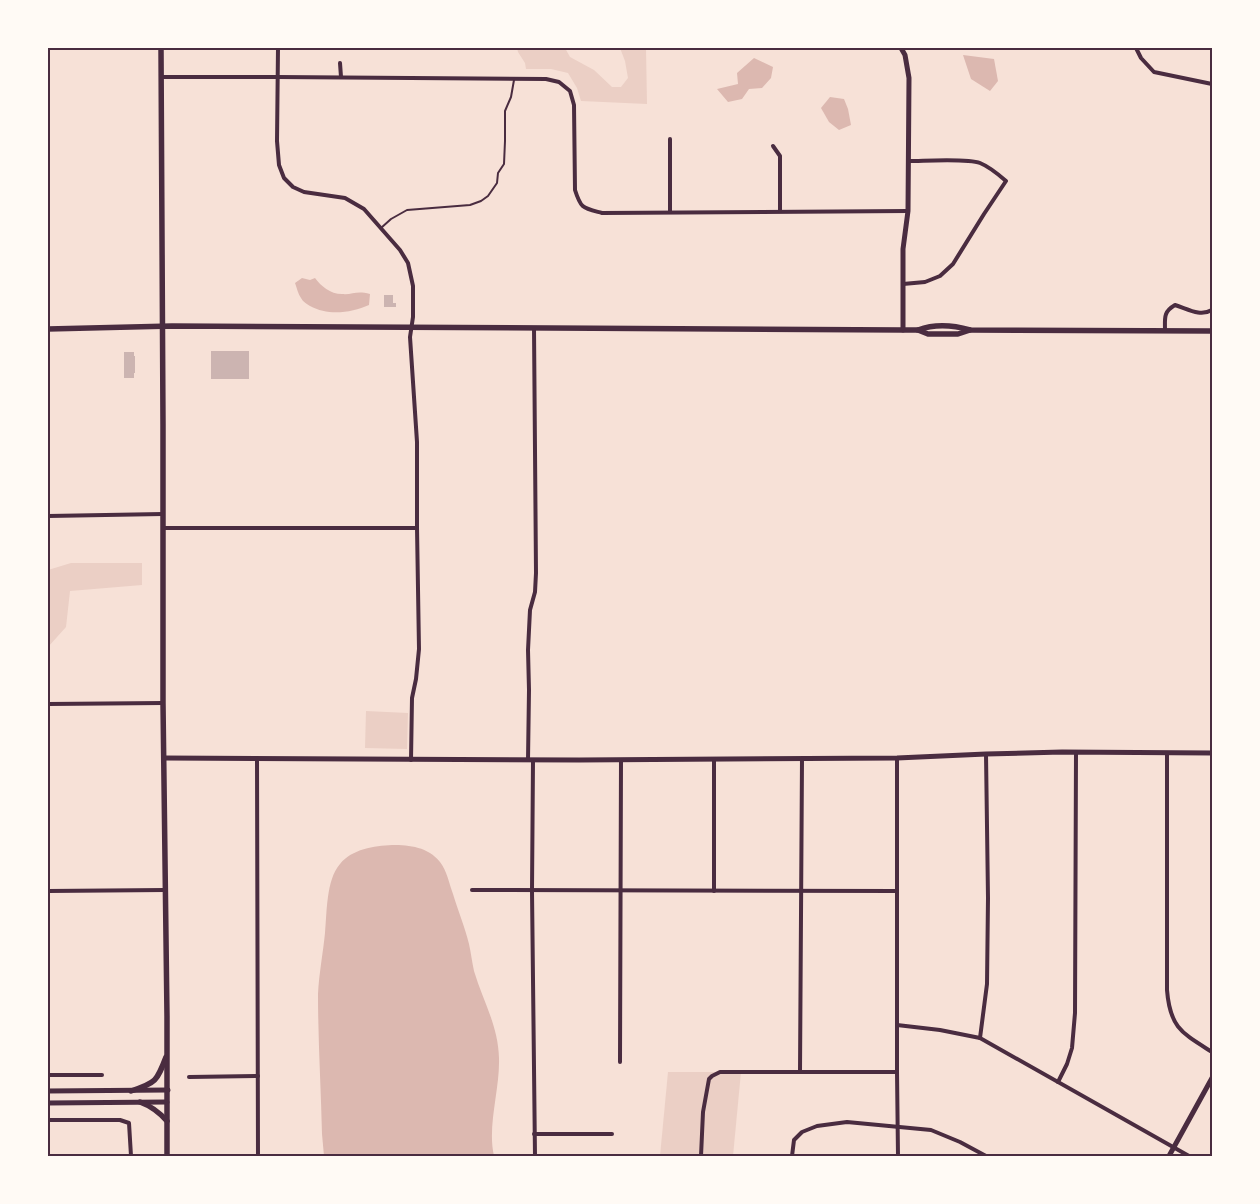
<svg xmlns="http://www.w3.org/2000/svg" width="1260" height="1204" font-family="Helvetica,sans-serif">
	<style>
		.green { fill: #ebcfc5 }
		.water { fill: #dcb8b0 }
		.building { fill: #ccb4b1 }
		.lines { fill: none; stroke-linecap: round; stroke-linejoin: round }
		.service { stroke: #4a2c40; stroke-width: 2 }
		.minor { stroke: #4a2c40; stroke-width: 4 }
		.tertiary { stroke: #4a2c40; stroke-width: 5 }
		.secondary { stroke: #4a2c40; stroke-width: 5.5 }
		.neatline { fill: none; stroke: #4a2c40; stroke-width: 2 }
	</style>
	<rect width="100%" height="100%" fill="#f7e1d7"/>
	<!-- green -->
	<g class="green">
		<path d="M517,48H565L570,57L594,70L612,87H621L628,78L625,61L620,48H646L647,104L581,101L577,88L568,73L551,69H526L525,63L518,52Z"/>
		<path d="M71,563H142V585L70,591L66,627L48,647V570Z"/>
		<path d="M366,711L408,713L407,749L365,748Z"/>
		<path d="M668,1072H741L733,1156H660Z"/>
	</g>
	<!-- water -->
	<g class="water">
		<path d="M963,55L994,59L998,81L990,91L971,79Z"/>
		<path d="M754,58L773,67L771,78L762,88L749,89L742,99L728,102L717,89L738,84L737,73Z"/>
		<path d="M830,97L844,99L848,109L851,125L839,130L829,122L821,108Z"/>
		<path d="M302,278L310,280L315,278C321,286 330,294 342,294C353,295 356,290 370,294L369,305C351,313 328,316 310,306C307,304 303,302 301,298C298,294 297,288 295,283Z"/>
		<path d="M392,845C410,845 428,847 440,862C447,871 449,883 453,894C458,911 465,927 469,944C471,953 472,962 474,971C483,1001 498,1025 499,1058C500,1090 487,1126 494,1156H324L322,1134C321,1088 318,1041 318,994C319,974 323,953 325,933C327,913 326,880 340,864C352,849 374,846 392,845Z"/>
	</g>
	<!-- building -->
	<g class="building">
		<path d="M384,295H393V303H396V307H384Z"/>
		<rect x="211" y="351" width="38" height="28"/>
		<path d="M124,352H134V356H135V373H134V378H124Z"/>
	</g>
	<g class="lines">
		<!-- service -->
		<path class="service" d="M381,228L391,219L407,210L470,205L481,201L488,196L497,183L498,173L504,164L505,141V111L511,97L514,80"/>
		<!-- minor -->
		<g class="minor">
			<path d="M278,48L277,141L279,165L284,178L293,187L304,192L345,198L364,209L400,250L408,263L413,286V317L410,337L417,442V528L419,649L416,679L412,698L411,760"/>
			<path d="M1136,48L1141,58L1154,72L1212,84"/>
			<path d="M340,63L341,77"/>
			<path d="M161,77H278L546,79L559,82L570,91L574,105L575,190C581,209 583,208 602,213L908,211"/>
			<path d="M773,146L780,156V211"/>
			<path d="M670,212V139"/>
			<path d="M903,284L925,282L940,276L953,264L984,214L1006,181C998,174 990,167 980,163C968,158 924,161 909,161"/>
			<path d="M1165,331C1165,318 1163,312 1175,305C1188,309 1200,317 1212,310"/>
			<path d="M48,516L163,514"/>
			<path d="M163,528H417"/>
			<path d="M48,704L163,703"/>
			<path d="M1167,753V990C1170,1028 1182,1033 1212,1052"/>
			<path d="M257,758L258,1156"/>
			<path d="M897,758V1072L898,1156"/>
			<path d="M714,759V891"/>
			<path d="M528,760L529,690L528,650L530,610L535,592L536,573L534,328"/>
			<path d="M533,760L532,891L535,1156"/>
			<path d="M472,890L897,891"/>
			<path d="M48,891L165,890"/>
			<path d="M897,1025L940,1030L980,1038L1189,1156"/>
			<path d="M980,1038L987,984L988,898L986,754"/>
			<path d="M620,1062L621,760"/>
			<path d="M800,1072L802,759"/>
			<path d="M48,1075H102"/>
			<path d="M189,1077L258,1076"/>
			<path d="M1058,1082L1067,1064L1072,1048L1075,1013L1076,753"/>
			<path d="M48,1120H120L129,1123L131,1156"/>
			<path d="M534,1134H612"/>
			<path d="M701,1156L703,1112L709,1079L712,1076L720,1072H897"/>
			<path d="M792,1156L794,1140L802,1132L817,1126L847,1122L931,1130L960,1142L986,1156"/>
		</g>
		<!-- tertiary -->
		<g class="tertiary">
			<path d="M901,48L905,55L909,78L908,211L903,249V330"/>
			<path d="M164,758L579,760L897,758L986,754L1062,752L1212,753"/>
			<path d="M48,1091L168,1090"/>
			<path d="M48,1103L167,1102"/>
			<path d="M1169,1156L1212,1078"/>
		</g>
		<!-- secondary -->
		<g class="secondary">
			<path d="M161,48L163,425V703L167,1016V1156"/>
			<path d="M48,329L172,326L903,330H918L928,334H958L970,330"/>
			<path d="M918,330C934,324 953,325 970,330L1212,331"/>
			<path d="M131,1091C156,1083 157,1081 166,1057"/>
			<path d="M140,1102C151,1106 159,1112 167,1121"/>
		</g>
	</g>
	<!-- border -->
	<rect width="1260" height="1204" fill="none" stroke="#fffaf5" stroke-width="98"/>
	<rect x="49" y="49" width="1162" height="1106" class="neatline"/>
</svg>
